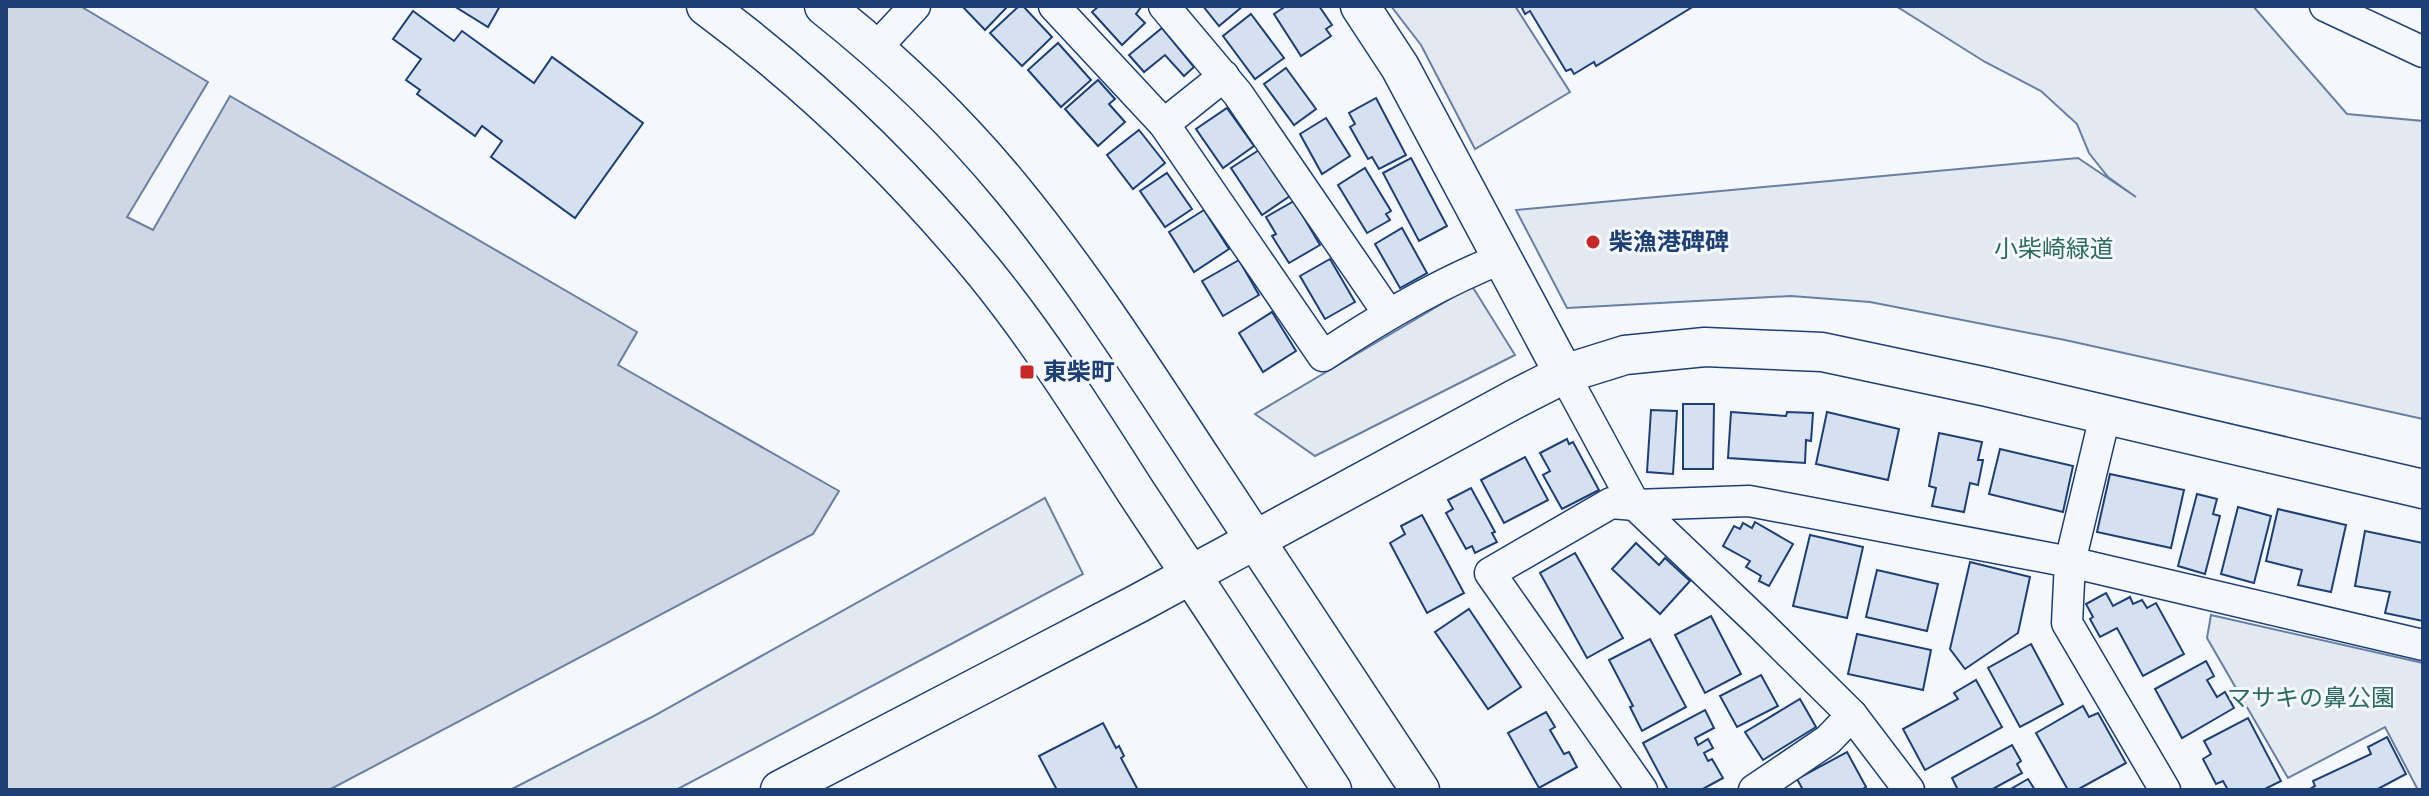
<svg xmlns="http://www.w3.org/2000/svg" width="2429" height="796" font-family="Helvetica,'Noto Sans JP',sans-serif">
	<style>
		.green { fill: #e3e9f0; stroke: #687fa3; stroke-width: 2 }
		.parking { fill: #e3e8f0; stroke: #687fa3; stroke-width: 2 }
		.water { fill: #cfd7e4; stroke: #687fa3; stroke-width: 2 }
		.building { fill: #d5e0f0; stroke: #1d3f73; stroke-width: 2 }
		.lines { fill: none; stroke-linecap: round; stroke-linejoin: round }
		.minor-casing { stroke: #1d3f73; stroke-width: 33 }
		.tertiary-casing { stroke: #1d3f73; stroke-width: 41 }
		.minor { stroke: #f4f7fb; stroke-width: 30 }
		.tertiary { stroke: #f4f7fb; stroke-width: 38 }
		.poi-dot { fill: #c62828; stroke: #f4f7fb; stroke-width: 3 }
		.labels { text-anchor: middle; stroke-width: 6; stroke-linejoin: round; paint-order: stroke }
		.poi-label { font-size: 24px; font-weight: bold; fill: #1d3f73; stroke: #f4f7fb; text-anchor: start }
		.park-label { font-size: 24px; fill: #2c6c60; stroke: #f4f7fb }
	</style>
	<rect width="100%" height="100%" fill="#f4f7fb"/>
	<!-- green -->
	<g class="green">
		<path d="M1896,6H2253L2347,114L2423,121V419L2065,340L1870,302L1791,296L1567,308L1516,210L2078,158L2136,197L2108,177L2089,153L2077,124L2041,91L1985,62Z"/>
		<path d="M1472,286L1515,355L1315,456L1255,414Z"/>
		<path d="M1045,498L1083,574L676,790H510L650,718Z"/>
		<path d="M2211,615L2423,663V790H2418L2385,727L2288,778L2207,638Z"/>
	</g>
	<!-- parking -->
	<path class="parking" d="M1391,6H1515L1570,92L1475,149L1421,45Z"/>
	<!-- water -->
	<path class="water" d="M6,6H80L208,82L127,217L153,230L230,96L637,332L618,365L839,491L813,534L329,790H6Z"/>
	<!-- building -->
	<g class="building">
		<path d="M454,6H500L488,27Z"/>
		<path d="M962,6H1008L985,30Z"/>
		<path d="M1019,6H1023L1052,37L1022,66L990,33Z"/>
		<path d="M1099,6H1142L1136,14L1145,23L1122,45L1092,12Z"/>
		<path d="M1203,6H1243L1219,26Z"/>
		<path d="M1286,6H1319L1332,25L1326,29L1331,36L1301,56L1274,14Z"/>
		<path d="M1521,6H1694L1596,66L1594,62L1574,74L1571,69L1566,71L1530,11L1525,14Z"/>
		<path d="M413,11L454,41L462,31L534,83L552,57L643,123L575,218L491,157L502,141L482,126L475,136L417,94L420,90L406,80L421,59L393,39Z"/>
		<path d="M1251,14L1284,58L1255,79L1223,36Z"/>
		<path d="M1162,28L1194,67L1184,76L1165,55L1144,72L1129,55Z"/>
		<path d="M1058,43L1091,80L1061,107L1028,70Z"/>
		<path d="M1286,68L1316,109L1294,125L1264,84Z"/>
		<path d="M1098,80L1115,99L1109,104L1125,122L1098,146L1065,109Z"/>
		<path d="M1376,98L1406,155L1379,169L1372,157L1368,159L1350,127L1355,124L1349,113Z"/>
		<path d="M1227,108L1254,146L1223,168L1196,129Z"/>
		<path d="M1326,118L1350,156L1322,174L1300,134Z"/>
		<path d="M1139,130L1165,163L1133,189L1107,155Z"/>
		<path d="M1259,150L1290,196L1262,215L1231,168Z"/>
		<path d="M1411,158L1447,226L1419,241L1383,173Z"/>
		<path d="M1365,168L1391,211L1386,214L1390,220L1367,233L1338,185Z"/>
		<path d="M1167,173L1192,209L1165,227L1140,191Z"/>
		<path d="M1294,201L1320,245L1289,263L1272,236L1276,234L1266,217Z"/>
		<path d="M1204,210L1229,249L1194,272L1169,232Z"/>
		<path d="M1402,228L1427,273L1400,288L1375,244Z"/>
		<path d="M1330,259L1355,302L1325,319L1300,276Z"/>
		<path d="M1239,260L1259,295L1223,316L1202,281Z"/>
		<path d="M1272,312L1296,351L1263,372L1239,333Z"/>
		<path d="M1683,404H1714L1713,469H1683Z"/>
		<path d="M1651,410L1677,411L1673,474L1647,472Z"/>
		<path d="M1731,412L1786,416L1787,412L1813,413L1811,441L1806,440L1805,463L1728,458Z"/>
		<path d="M1827,412L1899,429L1888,480L1816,464Z"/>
		<path d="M1939,433L1982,442L1978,460H1983L1978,485L1970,483L1964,512L1932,506L1936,488L1929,486Z"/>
		<path d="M1567,439L1569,444L1573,442L1599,490L1562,509L1543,475L1550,471L1540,453Z"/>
		<path d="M2000,449L2073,466L2063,512L1989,494Z"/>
		<path d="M1525,457L1548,500L1504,523L1481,480Z"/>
		<path d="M2110,474L2184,490L2171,548L2097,532Z"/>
		<path d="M1471,488L1495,532L1492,533L1497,542L1475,553L1472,546L1466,549L1446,513L1453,509L1448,500Z"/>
		<path d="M2197,494L2217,499L2213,514L2220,516L2205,574L2178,566Z"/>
		<path d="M2238,507L2271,516L2254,583L2221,574Z"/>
		<path d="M2278,509L2346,525L2331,592L2298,585L2302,570L2266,561Z"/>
		<path d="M1422,515L1464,593L1427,613L1390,543L1405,534L1401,526Z"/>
		<path d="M1755,522L1793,544L1769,586L1759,581L1761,576L1746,567L1750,561L1723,546L1734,526L1740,529L1743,523L1752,528Z"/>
		<path d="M2365,531L2423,543V621L2385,613L2390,592L2355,586Z"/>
		<path d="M1810,535L1863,547L1847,618L1793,606Z"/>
		<path d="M1636,543L1659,565L1665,558L1690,581L1660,614L1612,569Z"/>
		<path d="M1575,553L1623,638L1587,658L1540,573Z"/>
		<path d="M1970,562L2030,577L2018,633L1965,669L1950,649Z"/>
		<path d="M1877,570L1938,584L1927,631L1866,617Z"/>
		<path d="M2106,593L2113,606L2130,597L2133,604L2142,600L2147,608L2156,603L2184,654L2143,676L2117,628L2100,637L2090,619L2093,617L2086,604Z"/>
		<path d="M1469,609L1521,687L1488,709L1435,632Z"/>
		<path d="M1711,616L1741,674L1705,693L1675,635Z"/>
		<path d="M1857,634L1931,650L1923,690L1848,674Z"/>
		<path d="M1650,639L1686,707L1642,731L1630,707L1633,706L1609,660Z"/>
		<path d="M2031,644L2063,704L2020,727L1988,668Z"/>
		<path d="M2206,661L2214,676L2207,680L2217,697L2225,692L2234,708L2182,738L2155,689Z"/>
		<path d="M1761,675L1778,706L1737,727L1720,696Z"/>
		<path d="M1976,680L2002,727L1925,770L1903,729L1958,699L1954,693Z"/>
		<path d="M1800,699L1816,727L1763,760L1745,732Z"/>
		<path d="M2083,706L2089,717L2098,713L2126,763L2077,790H2068L2036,733Z"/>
		<path d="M1705,710L1714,728L1695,738L1698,745L1708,739L1713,748L1704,753L1708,761L1712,759L1723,778L1701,790H1668L1643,743Z"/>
		<path d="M1546,712L1555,727L1550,730L1564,754L1569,752L1577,767L1539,788L1508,733Z"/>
		<path d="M2248,718L2281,781L2263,790H2228L2223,781L2216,784L2203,759L2211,754L2204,741Z"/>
		<path d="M1103,723L1116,748L1119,746L1124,756L1121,758L1138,790H1057L1039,756Z"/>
		<path d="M2387,737L2406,774L2376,790H2308L2315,786L2313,781L2371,754L2368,747Z"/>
		<path d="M2012,745L2021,761L2017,764L2022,773L1991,790H1958L1952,778Z"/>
		<path d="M1847,752L1866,787L1861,790H1803L1797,779Z"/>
		<path d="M2028,779L2035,790H2009Z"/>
	</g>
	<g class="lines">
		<defs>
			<g id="minor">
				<path d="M1054,6L1164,124L1323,356C1380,318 1439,283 1503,258"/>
				<path d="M1164,6L1238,94L1388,313"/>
				<path d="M2325,6L2423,52"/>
				<path d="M876,48L915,6"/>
				<path d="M1164,124L1224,76"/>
				<path d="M1564,374L1635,505L1760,624L1852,715L1909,790"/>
				<path d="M2105,416L2070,562L2067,623L2165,790"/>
				<path d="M1642,790L1490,573L1611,503L1635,505L1749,501L2070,562L2423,645"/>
				<path d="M1754,790L1828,740L1852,715"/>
			</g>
			<g id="tertiary">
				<path d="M706,6C810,83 903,173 985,273C1041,342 1088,417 1136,492C1202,591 1267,690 1332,790"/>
				<path d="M824,6C892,60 956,121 1011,188C1081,273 1142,368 1203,461C1276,570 1348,680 1420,790"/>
				<path d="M1360,6L1400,67L1564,374"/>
				<path d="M780,790L1137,604L1515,399L1564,374L1625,355L1705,347L1822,352L1987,387L2423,489"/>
			</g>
		</defs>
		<!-- minor casing -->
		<use href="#minor" class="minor-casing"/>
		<!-- tertiary casing -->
		<use href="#tertiary" class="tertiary-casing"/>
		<!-- minor -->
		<use href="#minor" class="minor"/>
		<!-- tertiary -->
		<use href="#tertiary" class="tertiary"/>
	</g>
	<!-- markers -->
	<g class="poi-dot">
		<circle cx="1593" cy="242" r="8"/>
		<rect x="1019" y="364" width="16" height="16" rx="4"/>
	</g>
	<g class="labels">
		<!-- poi labels -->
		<g class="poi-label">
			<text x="1609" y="250">柴漁港碑碑</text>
			<text x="1043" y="380">東柴町</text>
		</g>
		<!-- park labels -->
		<g class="park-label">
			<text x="2054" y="257">小柴崎緑道</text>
			<text x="2311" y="706">マサキの鼻公園</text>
		</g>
	</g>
	<!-- border -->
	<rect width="2429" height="796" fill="none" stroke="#1d3f73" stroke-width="16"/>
</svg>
